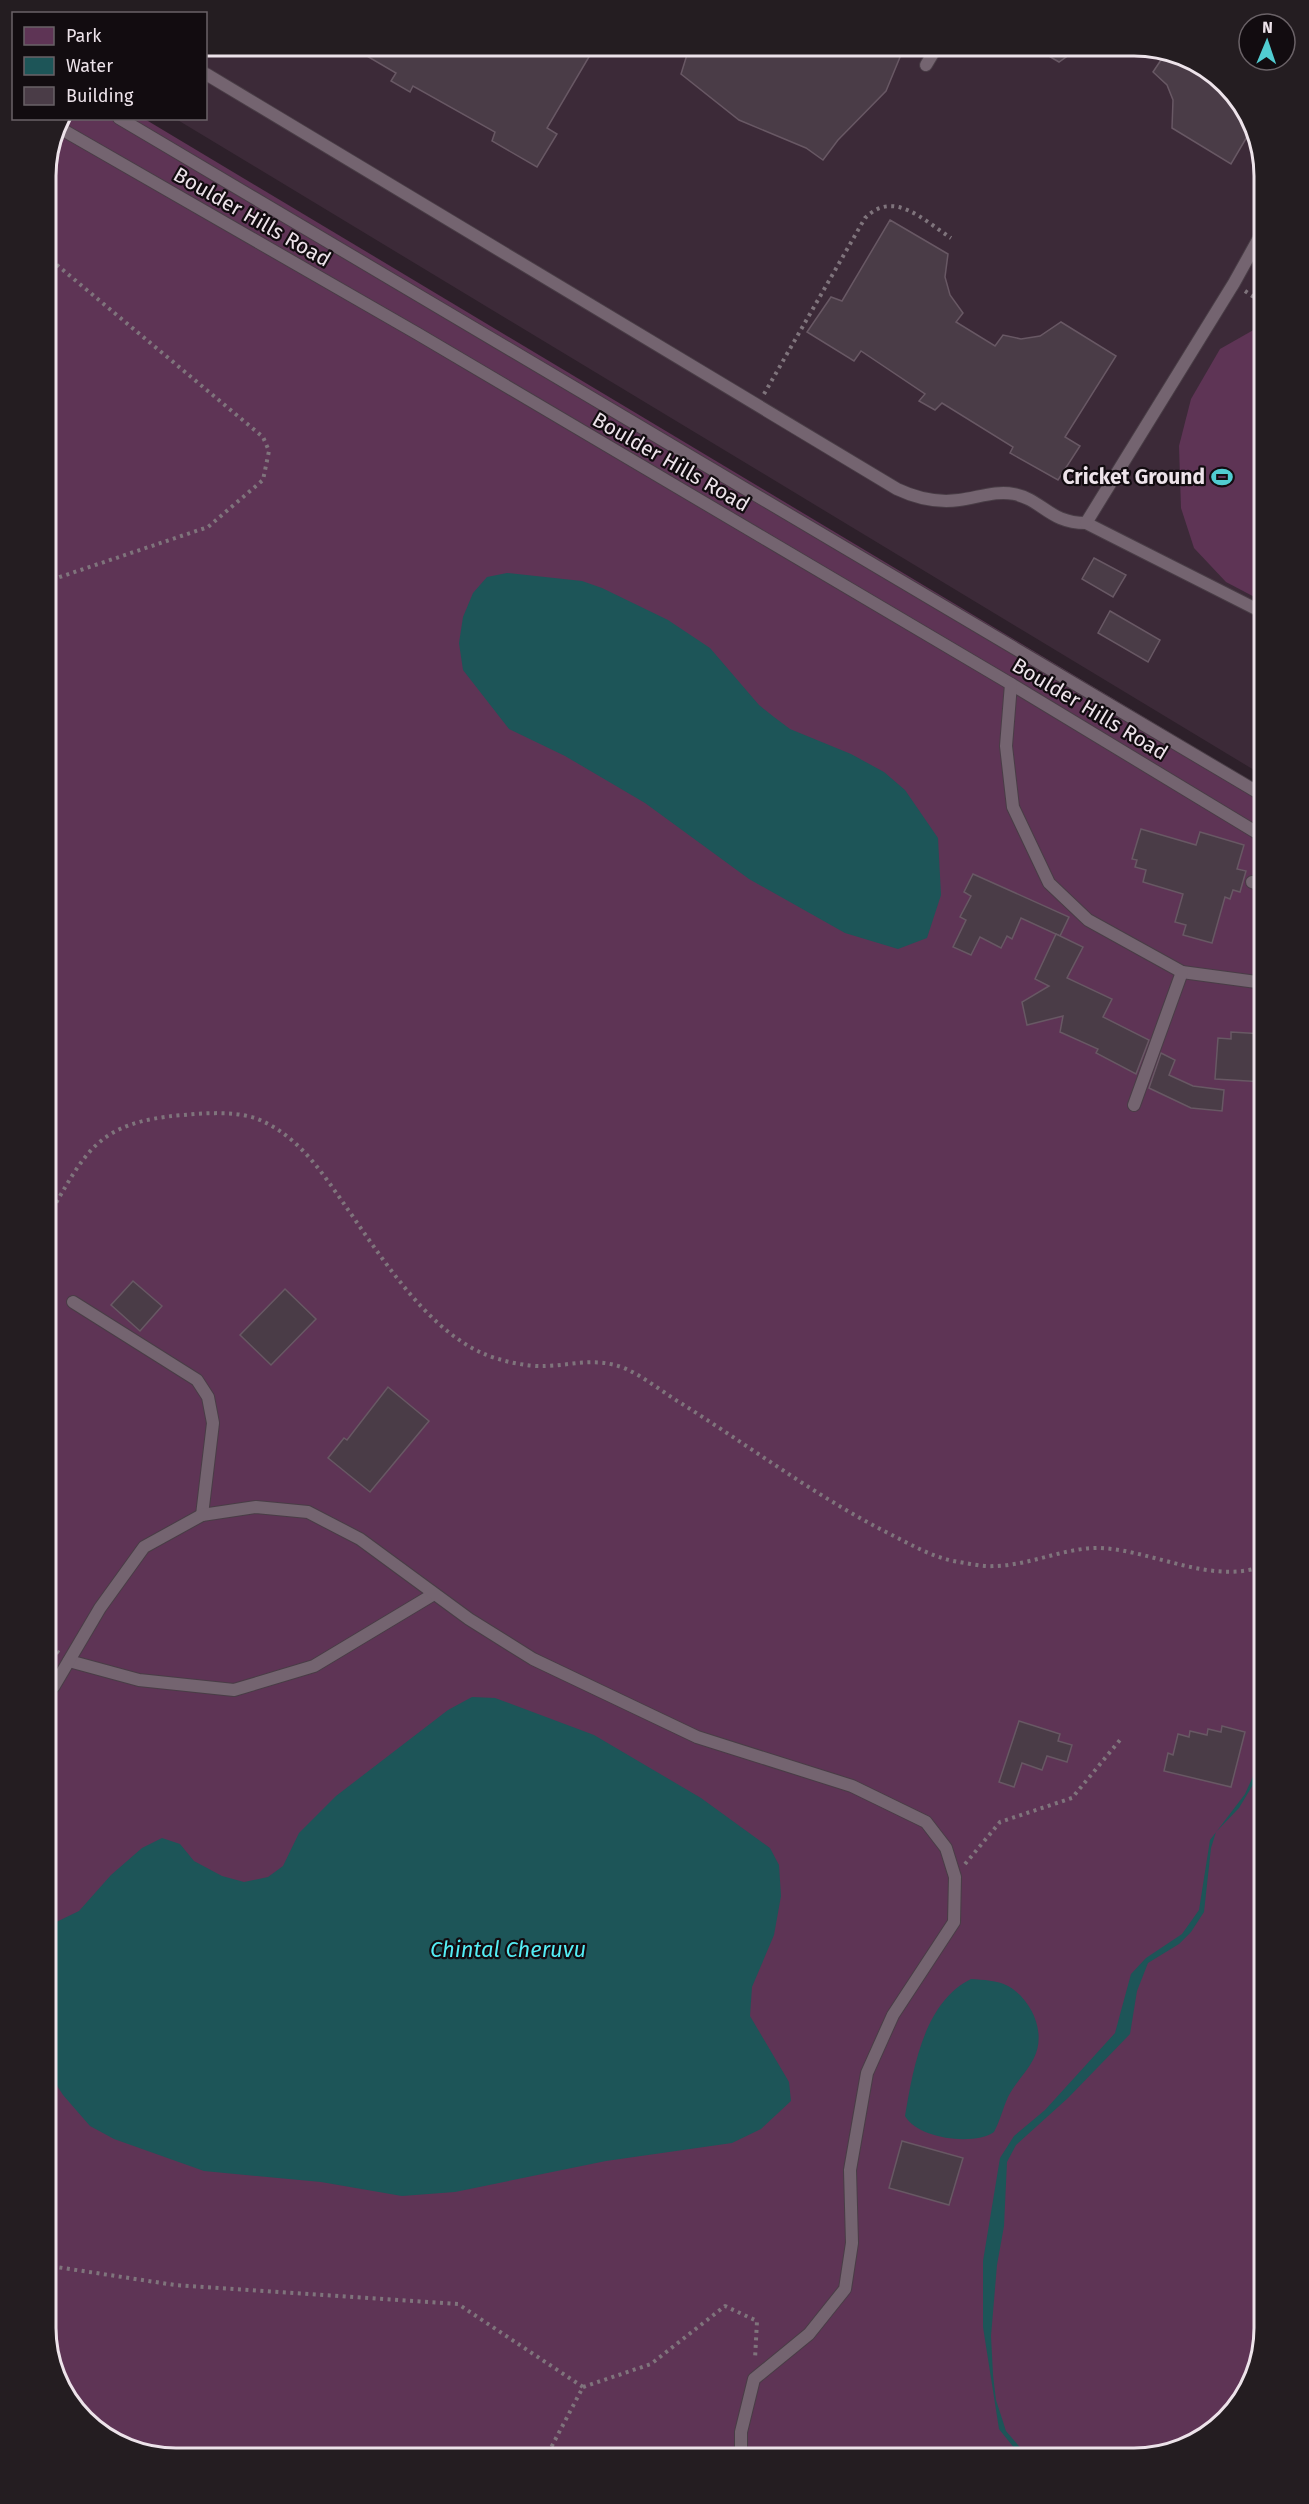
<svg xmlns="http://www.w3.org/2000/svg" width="1309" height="2504" font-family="'Fira Sans',sans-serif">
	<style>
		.built { fill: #3c2a38 }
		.green { fill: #5e3455 }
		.water { fill: #1d5558 }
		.building { fill: #4a3c47; stroke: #685864; stroke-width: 1.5 }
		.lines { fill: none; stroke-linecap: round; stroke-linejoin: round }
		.lane-casing { stroke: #493d46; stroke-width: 14 }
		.path { stroke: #7f747c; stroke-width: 4; stroke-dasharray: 3 4.5; stroke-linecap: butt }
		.lane { stroke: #746470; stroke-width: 12 }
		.labels { text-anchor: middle; stroke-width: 4.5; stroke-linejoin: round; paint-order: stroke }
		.street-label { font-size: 21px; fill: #ede3ea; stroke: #120c10 }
		.poi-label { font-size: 21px; font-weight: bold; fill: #ede3ea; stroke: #120c10; text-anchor: end }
		.water-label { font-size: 22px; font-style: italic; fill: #54edf4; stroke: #120c10 }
		.rim { fill: none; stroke: #ede3ea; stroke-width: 3 }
	</style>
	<rect width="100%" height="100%" fill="#2d202a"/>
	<!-- built -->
	<path class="built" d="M206,45H1143L1213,72L1254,125L1264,175V776L176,119L206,118Z"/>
	<!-- green -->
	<g class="green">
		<path d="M143,118L1264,789V2329L1242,2401L1184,2449L1134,2459H167L103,2437L55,2379L45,2329V167L58,119Z"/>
		<path d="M1264,324V602L1226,582L1194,548L1181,508L1179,446L1191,399L1220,349Z"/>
	</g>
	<!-- water -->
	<g class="water">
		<path d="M507,573L582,581L602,588L668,620L710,648L759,705L774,717L790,729L851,754L884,772L905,790L938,838L941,895L927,938L898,949L845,933L749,879L645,803L565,756L509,729L463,670L459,643L463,617L473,593L487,577Z"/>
		<path d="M1264,1687L1263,1760L1257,1778L1239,1808L1216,1832L1211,1848L1204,1912L1191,1932L1179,1944L1148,1963L1137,1991L1130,2034L1068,2098L1016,2145L1007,2162L1004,2226L997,2265L991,2336L993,2375L996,2400L1006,2431L1030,2459H1023L999,2429L983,2327V2261L1000,2158L1014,2136L1045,2110L1115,2033L1131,1974L1146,1958L1182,1934L1199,1910L1210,1840L1245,1794L1260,1761Z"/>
		<path d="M472,1697L495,1698L594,1735L701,1798L770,1848L779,1865L781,1896L774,1935L752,1987L750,2016L789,2082L791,2101L761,2129L732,2143L606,2161L455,2192L402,2196L321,2182L204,2171L114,2139L90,2126L63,2095L45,2067V1929L48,1926L79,1911L111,1875L142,1848L162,1838L180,1844L194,1861L222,1876L244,1882L268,1877L283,1866L299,1833L336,1796L448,1710Z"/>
		<path d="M971,1979C983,1980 997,1980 1008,1986C1031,1999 1047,2032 1034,2058C1027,2072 1015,2083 1008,2097C1003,2108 1000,2121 994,2132C974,2146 918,2139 905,2116C913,2069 924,2002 971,1979Z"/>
	</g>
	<!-- building -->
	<g class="building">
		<path d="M348,45H596L547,128L557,134L537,167L492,141L495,132L413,86L410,92L391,81L396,73Z"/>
		<path d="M690,45H905L886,91L838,140L823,160L806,148L739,120L681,74Z"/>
		<path d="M1030,45H1083L1059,62Z"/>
		<path d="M1165,54L1213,72L1254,125L1231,164L1172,128L1173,100L1167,85L1153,72Z"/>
		<path d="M890,220L948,254L945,277L950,295L963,313L956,322L995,346L1003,335L1021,339L1040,336L1061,322L1116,356L1065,437L1080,446L1058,480L1010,453L1013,447L942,403L935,410L919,401L925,394L861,351L854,361L807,332L831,297L842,301Z"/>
		<path d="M1094,558L1126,575L1113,597L1082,579Z"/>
		<path d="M1110,611L1160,640L1148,662L1098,633Z"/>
		<path d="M1141,829L1196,845L1200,832L1244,845L1237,869L1246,871L1240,892L1233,890L1230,899L1225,897L1212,943L1183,935L1186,925L1175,922L1183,894L1143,882L1146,870L1135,867L1137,860L1132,859Z"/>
		<path d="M973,874L1069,917L1060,936L1021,918L1012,939L1007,936L1001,948L980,937L971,955L953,947L966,920L960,917L971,896L964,892Z"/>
		<path d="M1056,934L1083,947L1067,978L1112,999L1103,1017L1149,1040L1136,1074L1096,1053L1098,1049L1060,1032L1063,1016L1027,1025L1022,1002L1049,986L1035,979Z"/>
		<path d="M1231,1032L1264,1034V1082L1215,1079L1218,1038L1231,1039Z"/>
		<path d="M1161,1053L1175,1060L1169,1075L1193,1086L1224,1090L1222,1111L1191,1108L1149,1088Z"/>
		<path d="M133,1281L162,1306L140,1331L111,1305Z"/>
		<path d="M285,1289L316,1319L271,1365L240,1335Z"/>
		<path d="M388,1387L429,1421L370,1492L328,1458L344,1438L347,1440Z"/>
		<path d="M1019,1721L1060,1734L1058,1741L1072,1745L1067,1762L1047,1756L1042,1770L1022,1763L1014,1787L999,1782Z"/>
		<path d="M1222,1726L1245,1732L1231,1787L1164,1771L1168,1753L1173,1755L1178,1734L1189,1737L1190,1731L1207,1735L1208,1729L1221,1732Z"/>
		<path d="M902,2141L963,2158L949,2205L889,2188Z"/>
	</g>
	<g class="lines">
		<defs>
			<g id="lane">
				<path d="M926,65L938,45"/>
				<path d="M206,74L897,489C916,498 937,503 959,500C977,498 996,490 1014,494C1043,500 1049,523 1086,523L1264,613"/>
				<path d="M119,118L1264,796"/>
				<path d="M56,126L418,334L1011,684L1264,837"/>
				<path d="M1086,523L1234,283L1264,229"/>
				<path d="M1011,684L1006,746L1013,807L1049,883L1088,920L1182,972L1264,983"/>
				<path d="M1252,882L1264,886"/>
				<path d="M1134,1105L1182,972"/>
				<path d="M73,1302L197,1380L208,1397L213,1423L202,1515"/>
				<path d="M69,1661L139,1680L234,1690L314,1666L434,1594"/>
				<path d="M45,1695L54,1686L100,1608L144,1547L202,1515L256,1507L308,1512L360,1539L469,1619L533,1659L697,1737L852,1786L926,1822L946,1848L955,1877L954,1922L893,2015L867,2073L850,2170L852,2243L845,2289L809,2334L754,2379L741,2432V2459"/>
			</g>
		</defs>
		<!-- lane casing -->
		<use href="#lane" class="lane-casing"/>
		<!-- path -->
		<g class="path">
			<path d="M1245,291L1264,304"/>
			<path d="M764,394L865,218C894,189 923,220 951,238"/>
			<path d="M45,582L208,527L263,480L269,451L263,437L45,255"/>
			<path d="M45,1222C86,1152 95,1122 183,1115C206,1113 233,1111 255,1118C295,1133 319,1168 342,1201C378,1252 424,1327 482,1353C500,1361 527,1367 546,1366C574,1365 595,1357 624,1368C643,1376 661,1391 679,1402C748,1445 814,1495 886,1532C910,1544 933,1558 959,1562C971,1564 984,1567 995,1566C1032,1565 1065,1547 1101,1548C1155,1551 1211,1585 1264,1566"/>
			<path d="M45,1643L59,1653"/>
			<path d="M965,1864L1000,1822L1072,1798L1120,1740"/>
			<path d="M45,2254L50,2266L175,2285L458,2304L583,2387L545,2459"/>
			<path d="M583,2387L651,2364L725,2306L757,2321L755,2359"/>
		</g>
		<!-- lane -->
		<use href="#lane" class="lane"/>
	</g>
	<!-- icons -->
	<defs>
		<symbol id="stadium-bare" viewBox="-9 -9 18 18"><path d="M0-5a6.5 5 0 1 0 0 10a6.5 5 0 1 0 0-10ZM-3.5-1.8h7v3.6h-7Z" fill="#51ccd1" stroke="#120c10" stroke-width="2.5" paint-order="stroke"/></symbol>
	</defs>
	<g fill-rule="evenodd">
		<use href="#stadium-bare" x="1207" y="462" width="30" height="30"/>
	</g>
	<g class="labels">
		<!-- street labels -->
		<g class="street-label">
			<text transform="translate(252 217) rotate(30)" y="7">Boulder Hills Road</text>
			<text transform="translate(671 462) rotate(30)" y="7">Boulder Hills Road</text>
			<text transform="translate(1090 709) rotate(31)" y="7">Boulder Hills Road</text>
		</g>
		<!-- poi labels -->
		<g class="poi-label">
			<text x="1205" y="484">Cricket Ground</text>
		</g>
		<!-- water labels -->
		<g class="water-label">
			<text x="508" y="1957">Chintal Cheruvu</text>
		</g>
	</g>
	<!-- crop -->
	<path d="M0 0H1309V2504H0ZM176 56H1134A120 120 0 0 1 1254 176V2328A120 120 0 0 1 1134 2448H176A120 120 0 0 1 56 2328V176A120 120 0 0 1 176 56Z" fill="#241d21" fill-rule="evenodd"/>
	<path class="rim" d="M176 56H1134A120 120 0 0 1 1254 176V2328A120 120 0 0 1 1134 2448H176A120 120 0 0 1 56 2328V176A120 120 0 0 1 176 56Z"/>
	<!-- legend -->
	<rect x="12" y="12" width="195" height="108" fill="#120c10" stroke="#6a6267" stroke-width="1.5"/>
	<rect x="24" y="27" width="30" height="18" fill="#5e3455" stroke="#6a6267" stroke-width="1.5"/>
	<text x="66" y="42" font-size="18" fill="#ede3ea">Park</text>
	<rect x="24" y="57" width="30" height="18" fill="#1d5558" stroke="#6a6267" stroke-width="1.5"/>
	<text x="66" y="72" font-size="18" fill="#ede3ea">Water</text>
	<rect x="24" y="87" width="30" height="18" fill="#4a3c47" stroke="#6a6267" stroke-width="1.5"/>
	<text x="66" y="102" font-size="18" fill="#ede3ea">Building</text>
	<!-- north arrow -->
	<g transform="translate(1267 42) rotate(2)"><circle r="28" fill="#120c10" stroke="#6a6267" stroke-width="1.5"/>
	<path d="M0-4.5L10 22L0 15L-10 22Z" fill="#51ccd1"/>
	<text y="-9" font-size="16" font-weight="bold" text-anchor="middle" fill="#ede3ea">N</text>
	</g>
</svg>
